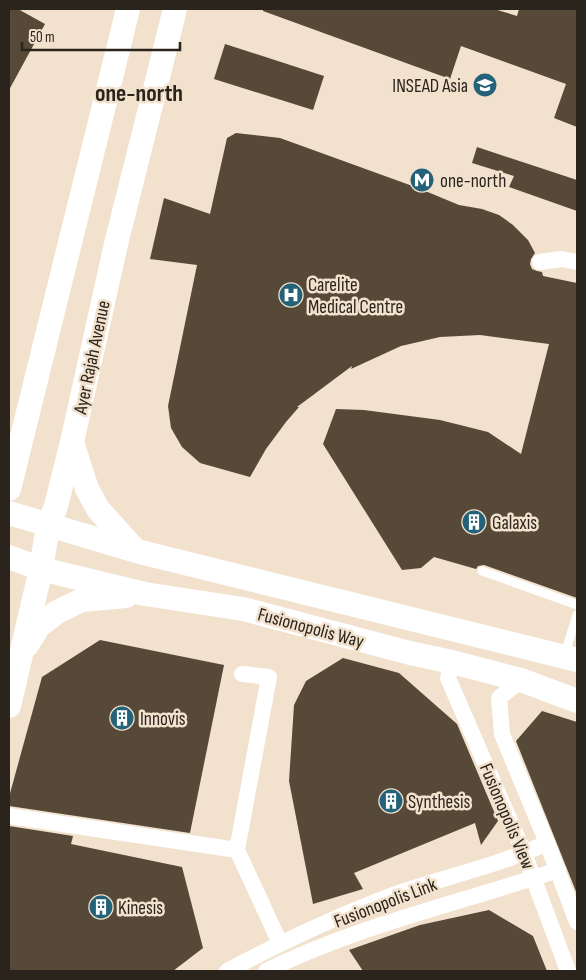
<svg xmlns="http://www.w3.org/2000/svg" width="586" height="980" font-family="'Sofia Sans Condensed',sans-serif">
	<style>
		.building { fill: #574938 }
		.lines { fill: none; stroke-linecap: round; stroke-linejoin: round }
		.lane { stroke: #fff; stroke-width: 9 }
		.street { stroke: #fff; stroke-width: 16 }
		.secondary { stroke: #fff; stroke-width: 24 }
		.labels { text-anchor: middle; stroke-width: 5; stroke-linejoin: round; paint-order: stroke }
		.poi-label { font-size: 19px; fill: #2a241c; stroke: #f1e1cd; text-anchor: start }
		.street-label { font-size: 19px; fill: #2a241c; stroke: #f1e1cd }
		.district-label { font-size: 24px; font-weight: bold; fill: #2a241c; stroke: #f1e1cd }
	</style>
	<rect width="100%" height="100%" fill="#f1e1cd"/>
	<!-- building -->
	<g class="building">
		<path d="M9,9H18L45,24L9,90Z"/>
		<path d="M263,9H494L517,16L519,9H577V127L554,118L566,84L461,46L450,79L263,11Z"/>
		<path d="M225,44L324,76L313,110L214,79Z"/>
		<path d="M236,133L280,138L418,188L459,205L482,209L499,215L513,225L528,240L535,253L531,259L530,264L532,269L537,271L542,272L543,276L577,283V598L484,565L478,566L476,569L434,557L421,568L402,570L323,444L336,409L364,410L440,420L488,432L521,454L549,344L480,335L440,337L401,346L351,369L352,366L297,407H299L286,422L266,449L250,477L200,463L182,447L171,428L168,406L197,265L150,259L164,198L210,214L227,138Z"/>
		<path d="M477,147L577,180V211L509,187L514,176L472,163Z"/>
		<path d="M100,640L224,665L190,833L9,806V797L42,677Z"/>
		<path d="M343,658L399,673L457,724L498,821L481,845L475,823L354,873L363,889L313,904L289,781L294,705L306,681Z"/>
		<path d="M542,711L577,722V894L516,741Z"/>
		<path d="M9,826L73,836L71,844L182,867L203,948L173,971H9Z"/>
		<path d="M489,910L533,936L547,971H363L349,950L420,925Z"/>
	</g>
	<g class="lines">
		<!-- lane -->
		<g class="lane">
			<path d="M482,571L577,605"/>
			<path d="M564,656L577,615"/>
		</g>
		<!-- street -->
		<g class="street">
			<path d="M540,262L561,259L577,262"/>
			<path d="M452,662L448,678L524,853L568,971"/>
			<path d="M521,680L499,698L502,734L547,843L577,922"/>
			<path d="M9,816L237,850L269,677L242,674"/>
			<path d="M237,850L280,943"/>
			<path d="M227,971C280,943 337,916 393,895C444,877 497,866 547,843"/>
			<path d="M266,971C359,925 460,903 558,870"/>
		</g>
		<!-- secondary -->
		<g class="secondary">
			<path d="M72,442L87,489L98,509L134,549"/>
			<path d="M9,489L128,9"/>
			<path d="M9,513L136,551L577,660"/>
			<path d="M9,557L41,569L145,594L243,609L410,653L452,662L521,680L577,701"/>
			<path d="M27,645L39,626L57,612L82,600L126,596"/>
			<path d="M9,706L41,569L48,526L56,506L72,442L116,244L175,9"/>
		</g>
	</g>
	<!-- icons -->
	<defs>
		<symbol id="university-disc" viewBox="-11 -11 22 22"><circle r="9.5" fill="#236278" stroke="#f1e1cd"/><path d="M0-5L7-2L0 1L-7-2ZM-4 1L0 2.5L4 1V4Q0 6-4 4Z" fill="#fff"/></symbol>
		<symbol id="metro-disc" viewBox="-11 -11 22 22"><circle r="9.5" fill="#236278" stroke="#f1e1cd"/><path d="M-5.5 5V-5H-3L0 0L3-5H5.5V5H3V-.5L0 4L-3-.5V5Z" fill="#fff"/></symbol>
		<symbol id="hospital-disc" viewBox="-11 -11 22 22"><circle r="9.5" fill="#236278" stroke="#f1e1cd"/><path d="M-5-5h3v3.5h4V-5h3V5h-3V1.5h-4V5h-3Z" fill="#fff"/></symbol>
		<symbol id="building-disc" viewBox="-11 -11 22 22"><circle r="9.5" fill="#236278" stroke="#f1e1cd"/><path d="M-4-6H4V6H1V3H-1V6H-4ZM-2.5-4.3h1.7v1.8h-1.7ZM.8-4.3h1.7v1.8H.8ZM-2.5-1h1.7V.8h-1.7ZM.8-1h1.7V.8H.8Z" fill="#fff"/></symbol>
	</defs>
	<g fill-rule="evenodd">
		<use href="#university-disc" x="471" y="71" width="28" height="28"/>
		<use href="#metro-disc" x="408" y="166" width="28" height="28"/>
		<use href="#hospital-disc" x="277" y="281" width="28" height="28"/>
		<use href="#building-disc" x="460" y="508" width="28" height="28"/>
		<use href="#building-disc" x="108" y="704" width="28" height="28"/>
		<use href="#building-disc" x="377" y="787" width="28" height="28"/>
		<use href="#building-disc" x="87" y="893" width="28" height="28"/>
	</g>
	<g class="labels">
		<!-- poi labels -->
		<g class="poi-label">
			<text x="468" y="92" text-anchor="end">INSEAD Asia</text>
			<text x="440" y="187">one-north</text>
			<text x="308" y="291">Carelite<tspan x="308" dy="22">Medical Centre</tspan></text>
			<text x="492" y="529">Galaxis</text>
			<text x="140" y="725">Innovis</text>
			<text x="408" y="808">Synthesis</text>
			<text x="118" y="914">Kinesis</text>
		</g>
		<!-- street labels -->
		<g class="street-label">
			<text transform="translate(91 357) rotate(-78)" y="7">Ayer Rajah Avenue</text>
			<text transform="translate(311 627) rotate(15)" y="7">Fusionopolis Way</text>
			<text transform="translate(508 816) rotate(67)" y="7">Fusionopolis View</text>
			<text transform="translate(385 902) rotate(-21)" y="7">Fusionopolis Link</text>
		</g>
		<!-- district labels -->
		<g class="district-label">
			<text x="139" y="101">one-north</text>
		</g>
	</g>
	<!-- border -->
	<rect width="586" height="980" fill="none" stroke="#2a241c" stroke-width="20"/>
	<!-- scale -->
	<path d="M22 42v8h158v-8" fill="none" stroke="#2a241c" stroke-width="2.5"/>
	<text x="30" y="42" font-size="15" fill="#2a241c" stroke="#f1e1cd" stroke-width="4" paint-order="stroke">50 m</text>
</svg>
